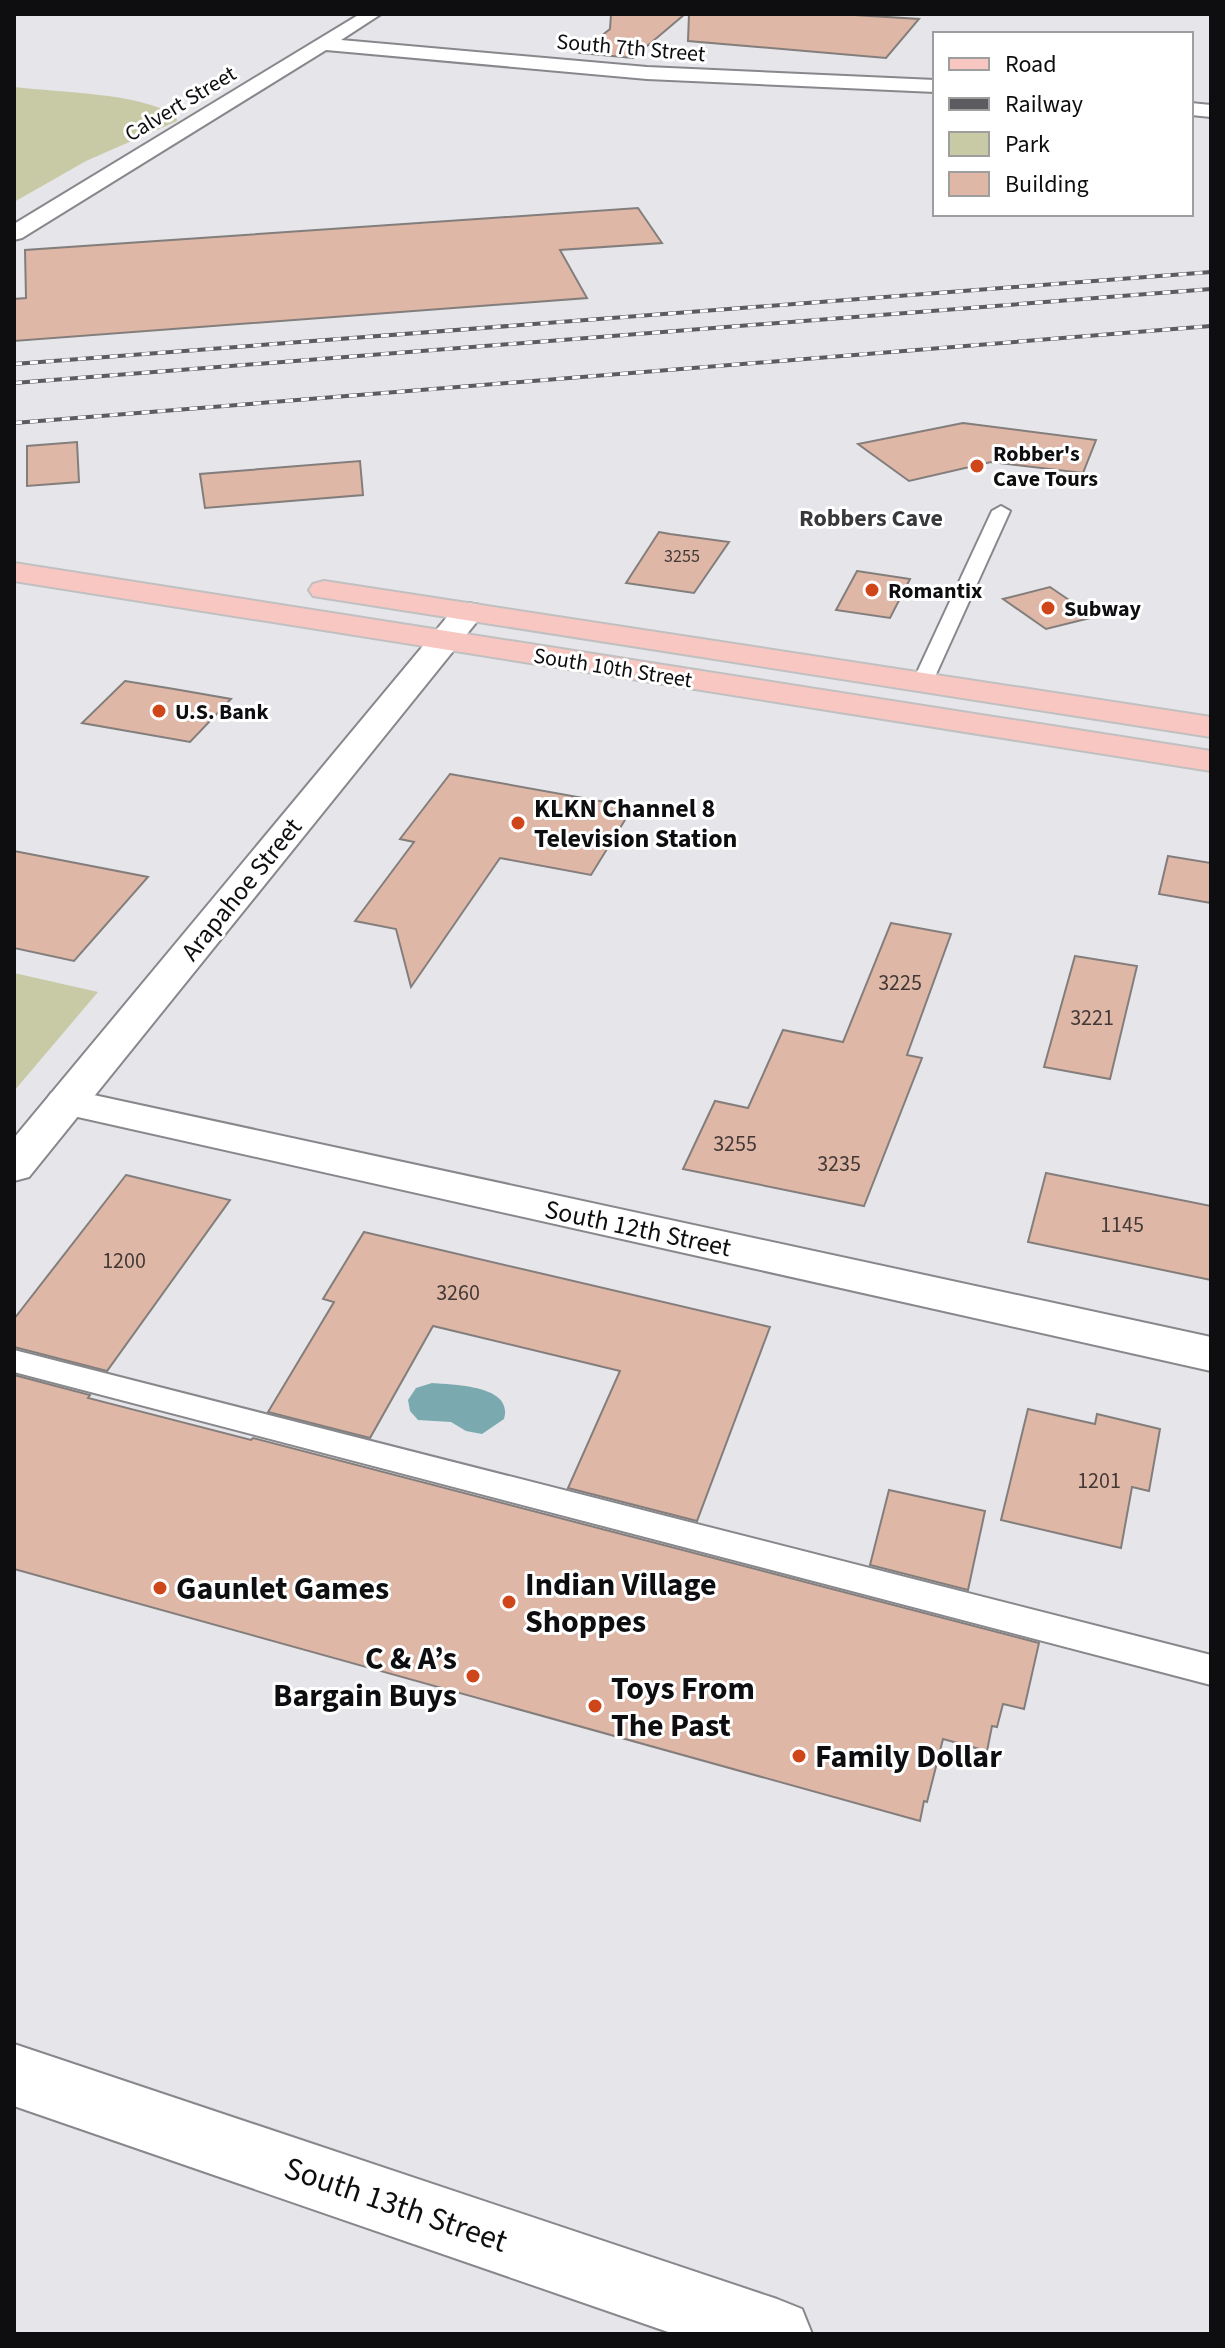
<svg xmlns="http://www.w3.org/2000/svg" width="1225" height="2348" font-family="'Source Sans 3',sans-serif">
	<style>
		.green { fill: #c8caa6 }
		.water { fill: #7aaab0 }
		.building { fill: #dfb7a7; stroke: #837e7c; stroke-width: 2 }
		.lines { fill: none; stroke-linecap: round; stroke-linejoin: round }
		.service-casing { stroke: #87878c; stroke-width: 4 }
		.minor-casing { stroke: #87878c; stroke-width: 4 }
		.tertiary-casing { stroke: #87878c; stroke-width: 4 }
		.secondary-casing { stroke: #87878c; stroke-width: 4 }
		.primary-casing { stroke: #c0c0c1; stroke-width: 4 }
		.service { fill: #fff; fill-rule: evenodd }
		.minor { fill: #fff; fill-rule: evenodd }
		.tertiary { fill: #fff; fill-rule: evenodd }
		.secondary { fill: #fff; fill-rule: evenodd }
		.primary { fill: #f9c7c2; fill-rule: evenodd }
		.rail-casing { stroke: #5c5b5f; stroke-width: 4 }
		.rail { stroke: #fff; stroke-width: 3; stroke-dasharray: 8; stroke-linecap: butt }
		.poi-dot { fill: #cf461b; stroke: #fff; stroke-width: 3 }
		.labels { text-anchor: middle; stroke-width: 6; stroke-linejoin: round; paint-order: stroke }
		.far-number-label { font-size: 18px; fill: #423835 }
		.far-street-label { font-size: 22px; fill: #0e0d0f; stroke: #fff }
		.far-poi-label { font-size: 22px; font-weight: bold; fill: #0e0d0f; stroke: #fff; text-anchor: start }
		.number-label { font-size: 22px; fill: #423835 }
		.far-neighbourhood-label { font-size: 24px; font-weight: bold; fill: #39383d; stroke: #fff }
		.poi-label { font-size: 26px; font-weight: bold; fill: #0e0d0f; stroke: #fff; text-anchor: start }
		.street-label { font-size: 26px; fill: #0e0d0f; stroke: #fff }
		.near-poi-label { font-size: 32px; font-weight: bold; fill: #0e0d0f; stroke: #fff; text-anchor: start }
		.near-street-label { font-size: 32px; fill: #0e0d0f; stroke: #fff }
	</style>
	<rect width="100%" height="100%" fill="#e5e5ea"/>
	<!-- green -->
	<g class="green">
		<path d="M14,87C63,93 133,92 176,115L177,121L86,161L14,202Z"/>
		<path d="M14,973L98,992L14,1091Z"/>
	</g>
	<!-- water -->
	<path class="water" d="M432,1383C454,1385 514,1385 504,1419L482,1434L466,1431L451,1422L418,1420L410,1411L408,1400L416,1388Z"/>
	<!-- building -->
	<g class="building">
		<path d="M611,14H685L633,58L580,53L610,29Z"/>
		<path d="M689,14H838L919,19L886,58L688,41Z"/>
		<path d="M638,208L662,243L560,250L587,298L14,341V299L26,298L25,250Z"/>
		<path d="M963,423L1096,440L1083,473L991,462L909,481L858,444Z"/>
		<path d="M77,442L79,482L27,486V446Z"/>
		<path d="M360,461L363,495L205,508L200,474Z"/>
		<path d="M659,532L670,534L729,542L694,593L626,583Z"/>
		<path d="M857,571L910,579L890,618L836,610Z"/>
		<path d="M1050,587L1094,617L1046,629L1003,599Z"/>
		<path d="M125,681L174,689L231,699L190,742L82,723Z"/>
		<path d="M450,774L633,807L591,875L500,858L411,987L396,929L355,921L414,842L400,839Z"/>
		<path d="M14,851L148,877L74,961L14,948Z"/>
		<path d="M1168,856L1211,863V903L1159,894Z"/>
		<path d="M891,923L951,934L907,1055L922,1058L864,1206L683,1169L715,1101L748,1108L783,1030L843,1042Z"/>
		<path d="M1075,956L1137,966L1110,1079L1044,1067Z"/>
		<path d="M1046,1173L1211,1206V1280L1028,1242Z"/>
		<path d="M126,1175L230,1200L107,1371L14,1347V1319Z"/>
		<path d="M364,1232L770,1327L697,1521L568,1488L620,1371L433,1326L370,1438L268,1412L334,1302L323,1299Z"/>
		<path d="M14,1375L90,1395L88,1398L251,1440L253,1438L1039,1643L1024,1709L1003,1704L997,1727L992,1726L987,1751L943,1739L927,1802L924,1801L920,1821L14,1569Z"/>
		<path d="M1028,1409L1095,1424L1097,1414L1160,1429L1149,1491L1132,1487L1121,1548L1001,1520Z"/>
		<path d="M889,1490L985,1511L968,1590L870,1565Z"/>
	</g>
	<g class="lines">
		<defs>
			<g id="service">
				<path d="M1001,506L1010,511L932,683L922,689L915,687L912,683L992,511Z"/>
				<path d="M14,1350L1211,1655V1685L14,1372Z"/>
			</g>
			<g id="minor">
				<path d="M360,14H381L341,40L647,67L935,80V92L647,79L326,50L22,238L14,240V224Z"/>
				<path d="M1191,103L1211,105V117L1191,115Z"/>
				<path d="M66,1089L1211,1337V1371L51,1111L45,1102L51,1093Z"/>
			</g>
			<path id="tertiary" d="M468,603L479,605L483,612L479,619L29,1177L14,1181V1138L457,605Z"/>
			<path id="secondary" d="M14,2044L777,2299L802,2309L812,2334H674L14,2106Z"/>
			<g id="primary">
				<path d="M14,563L1211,751V771L14,581Z"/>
				<path d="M324,581L1211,717V737L313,596L309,590L313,584Z"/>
			</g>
		</defs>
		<!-- service casing -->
		<use href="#service" class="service-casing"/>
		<!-- minor casing -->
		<use href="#minor" class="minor-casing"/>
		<!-- tertiary casing -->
		<use href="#tertiary" class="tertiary-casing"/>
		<!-- secondary casing -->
		<use href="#secondary" class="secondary-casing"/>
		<!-- primary casing -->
		<use href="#primary" class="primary-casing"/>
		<!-- service -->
		<use href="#service" class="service"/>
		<!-- minor -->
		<use href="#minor" class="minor"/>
		<!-- tertiary -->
		<use href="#tertiary" class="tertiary"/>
		<!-- secondary -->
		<use href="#secondary" class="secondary"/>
		<!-- primary -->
		<use href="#primary" class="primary"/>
		<defs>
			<g id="rail">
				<path d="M14,364L1211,272"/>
				<path d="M14,383L1211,289"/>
				<path d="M14,423L1211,326"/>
			</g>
		</defs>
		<!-- rail casing -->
		<use href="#rail" class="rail-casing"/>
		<!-- rail -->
		<use href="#rail" class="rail"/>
	</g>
	<!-- markers -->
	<g class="poi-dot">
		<circle cx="977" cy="466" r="8"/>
		<circle cx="872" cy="590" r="8"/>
		<circle cx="1048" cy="608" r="8"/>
		<circle cx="159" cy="711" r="8"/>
		<circle cx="518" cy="823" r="8"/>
		<circle cx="160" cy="1588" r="8"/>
		<circle cx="509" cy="1602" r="8"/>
		<circle cx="473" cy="1676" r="8"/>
		<circle cx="595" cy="1706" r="8"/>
		<circle cx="799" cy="1756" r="8"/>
	</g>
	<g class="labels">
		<!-- far-number labels -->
		<g class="far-number-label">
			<text x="682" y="562">3255</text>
		</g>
		<!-- far-street labels -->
		<g class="far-street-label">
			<text transform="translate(631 47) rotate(5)" y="8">South 7th Street</text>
			<text transform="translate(180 103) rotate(-31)" y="8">Calvert Street</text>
			<text transform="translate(613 667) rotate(9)" y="8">South 10th Street</text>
		</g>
		<!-- far-poi labels -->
		<g class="far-poi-label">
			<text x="993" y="461">Robber's<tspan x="993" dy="25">Cave Tours</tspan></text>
			<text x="888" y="598">Romantix</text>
			<text x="1064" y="616">Subway</text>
			<text x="175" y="719">U.S. Bank</text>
		</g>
		<!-- number labels -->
		<g class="number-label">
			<text x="900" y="990">3225</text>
			<text x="1092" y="1025">3221</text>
			<text x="735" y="1151">3255</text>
			<text x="839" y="1171">3235</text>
			<text x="1122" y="1232">1145</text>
			<text x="124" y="1268">1200</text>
			<text x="458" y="1300">3260</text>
			<text x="1099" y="1488">1201</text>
		</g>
		<!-- far-neighbourhood labels -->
		<g class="far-neighbourhood-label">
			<text x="871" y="526">Robbers Cave</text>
		</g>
		<!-- poi labels -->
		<g class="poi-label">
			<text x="534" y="817">KLKN Channel 8<tspan x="534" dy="30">Television Station</tspan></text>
		</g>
		<!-- street labels -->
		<g class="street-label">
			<text transform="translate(241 889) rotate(-51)" y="9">Arapahoe Street</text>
			<text transform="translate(638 1228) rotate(12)" y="9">South 12th Street</text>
		</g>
		<!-- near-poi labels -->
		<g class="near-poi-label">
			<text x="525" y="1595">Indian Village<tspan x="525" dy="37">Shoppes</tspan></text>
			<text x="176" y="1599">Gaunlet Games</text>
			<text x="457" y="1669" text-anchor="end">C &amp; A’s<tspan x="457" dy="37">Bargain Buys</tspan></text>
			<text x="611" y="1699">Toys From<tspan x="611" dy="37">The Past</tspan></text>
			<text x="815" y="1767">Family Dollar</text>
		</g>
		<!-- near-street labels -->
		<g class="near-street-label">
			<text transform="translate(396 2204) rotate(19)" y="11">South 13th Street</text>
		</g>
	</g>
	<!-- border -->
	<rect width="1225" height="2348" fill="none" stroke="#0e0d0f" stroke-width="32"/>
	<!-- legend -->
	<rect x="933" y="32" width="260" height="184" fill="#ffffff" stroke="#9f9e9f" stroke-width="2"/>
	<rect x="949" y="58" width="40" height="12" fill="#f9c7c2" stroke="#9f9e9f" stroke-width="2"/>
	<text x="1005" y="72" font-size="24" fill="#0e0d0f">Road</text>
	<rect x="949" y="98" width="40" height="12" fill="#5c5b5f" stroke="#9f9e9f" stroke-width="2"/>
	<text x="1005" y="112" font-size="24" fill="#0e0d0f">Railway</text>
	<rect x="949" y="132" width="40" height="24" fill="#c8caa6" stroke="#9f9e9f" stroke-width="2"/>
	<text x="1005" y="152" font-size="24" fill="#0e0d0f">Park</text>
	<rect x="949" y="172" width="40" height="24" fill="#dfb7a7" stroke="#9f9e9f" stroke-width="2"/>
	<text x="1005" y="192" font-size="24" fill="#0e0d0f">Building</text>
</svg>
